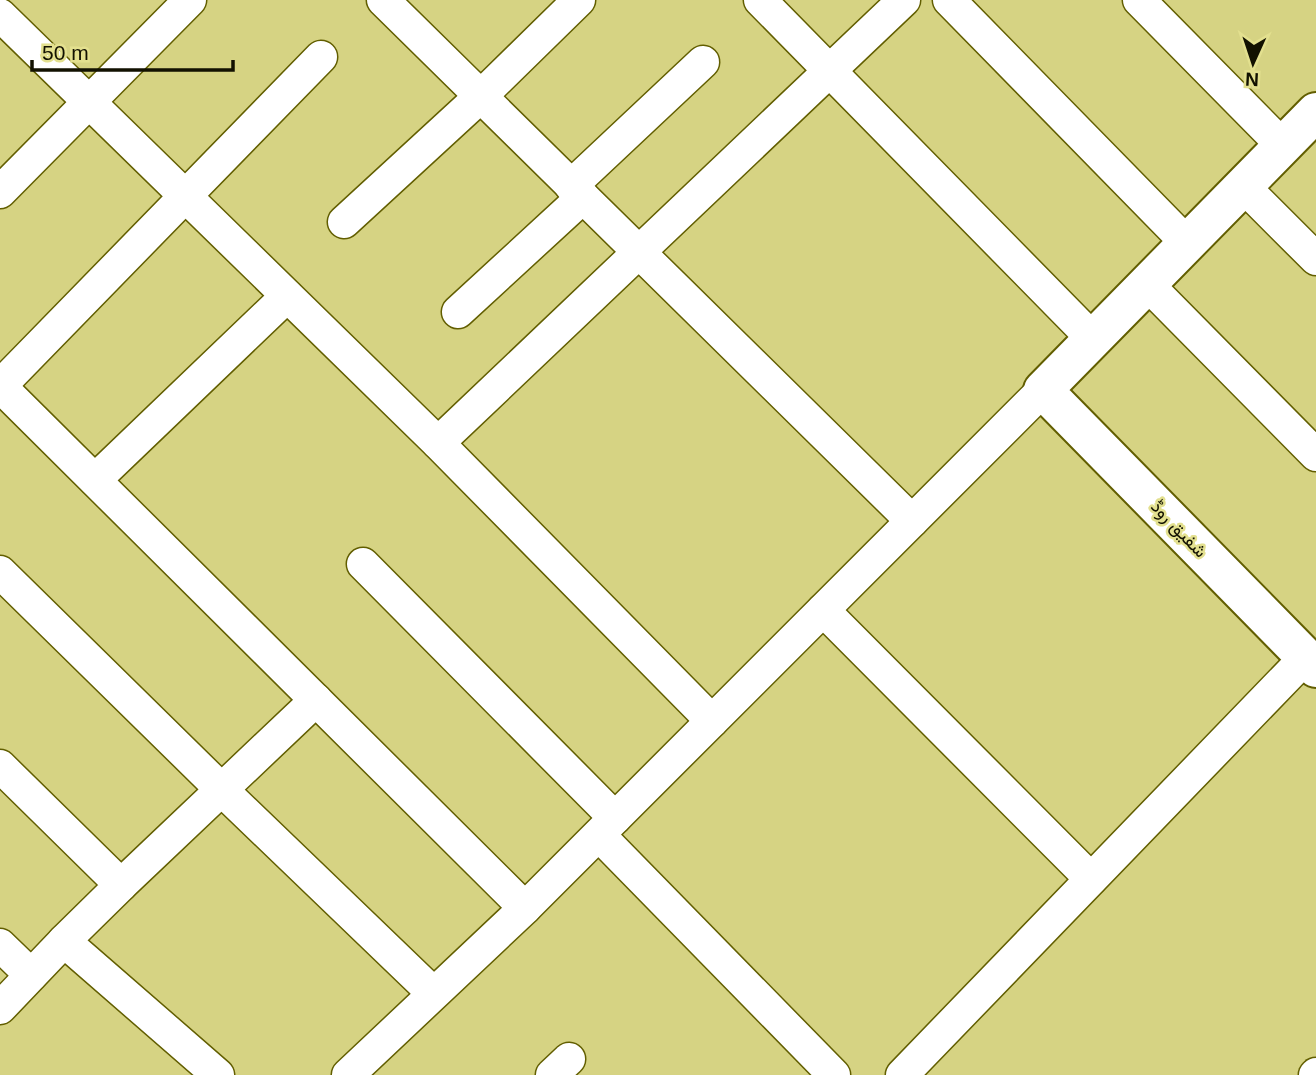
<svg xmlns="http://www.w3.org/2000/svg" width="1316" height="1075" font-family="Arial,Vazirmatn,sans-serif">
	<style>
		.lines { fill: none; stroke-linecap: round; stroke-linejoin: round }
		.minor-casing { stroke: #625e00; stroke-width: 35 }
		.tertiary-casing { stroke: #625e00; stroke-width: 42 }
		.minor { stroke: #fff; stroke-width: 32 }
		.tertiary { stroke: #fff; stroke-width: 38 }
		.labels { text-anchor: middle; stroke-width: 5; stroke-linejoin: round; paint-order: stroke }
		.street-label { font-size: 18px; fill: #121100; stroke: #e3e08f }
	</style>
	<rect width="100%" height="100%" fill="#d6d383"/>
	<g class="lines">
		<defs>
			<g id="minor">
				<path d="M383,0L912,521"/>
				<path d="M760,0L1093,339"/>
				<path d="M949,0L1187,243"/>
				<path d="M1139,0L1283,146"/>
				<path d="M0,15L438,443L712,721"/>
				<path d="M571,186L703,62"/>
				<path d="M1243,186L1316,259"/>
				<path d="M0,192L190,0"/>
				<path d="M344,222L481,96L579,0"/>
				<path d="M1147,284L1316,455"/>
				<path d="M458,312L583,197"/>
				<path d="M0,386L525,908"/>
				<path d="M0,386L321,57"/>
				<path d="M438,443L904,0"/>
				<path d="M95,480L287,296"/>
				<path d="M363,564L615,818"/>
				<path d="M0,572L222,790L433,993"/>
				<path d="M823,610L1091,879"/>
				<path d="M0,766L121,885L64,941L218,1075"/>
				<path d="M599,835L834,1075"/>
				<path d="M121,885L316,700"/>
				<path d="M0,945L31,975"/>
				<path d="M0,1008L64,941"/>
				<path d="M348,1075L525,908L1043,390"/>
				<path d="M552,1075L569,1059"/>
				<path d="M902,1075L1305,658"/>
				<path d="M1315,1075L1316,1074"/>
			</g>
			<path id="tertiary" d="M1316,112L1043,390L1316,668"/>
		</defs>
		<!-- minor casing -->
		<use href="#minor" class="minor-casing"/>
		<!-- tertiary casing -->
		<use href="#tertiary" class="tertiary-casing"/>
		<!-- minor -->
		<use href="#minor" class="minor"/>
		<!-- tertiary -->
		<use href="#tertiary" class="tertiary"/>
	</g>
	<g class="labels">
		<!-- street labels -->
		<g class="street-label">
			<text transform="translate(1179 529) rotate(46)" y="6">شفیق روڈ</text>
		</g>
	</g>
	<!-- north arrow -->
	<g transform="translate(1253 63) rotate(183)" stroke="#e3e08f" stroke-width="5" paint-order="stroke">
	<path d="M0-5L12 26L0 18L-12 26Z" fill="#121100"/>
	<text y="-10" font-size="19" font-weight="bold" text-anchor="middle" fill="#121100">N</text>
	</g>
	<!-- scale -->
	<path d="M32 60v10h201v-10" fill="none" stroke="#121100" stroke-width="3.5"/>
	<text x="42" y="60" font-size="21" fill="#121100" stroke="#e3e08f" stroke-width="5" paint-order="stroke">50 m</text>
</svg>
